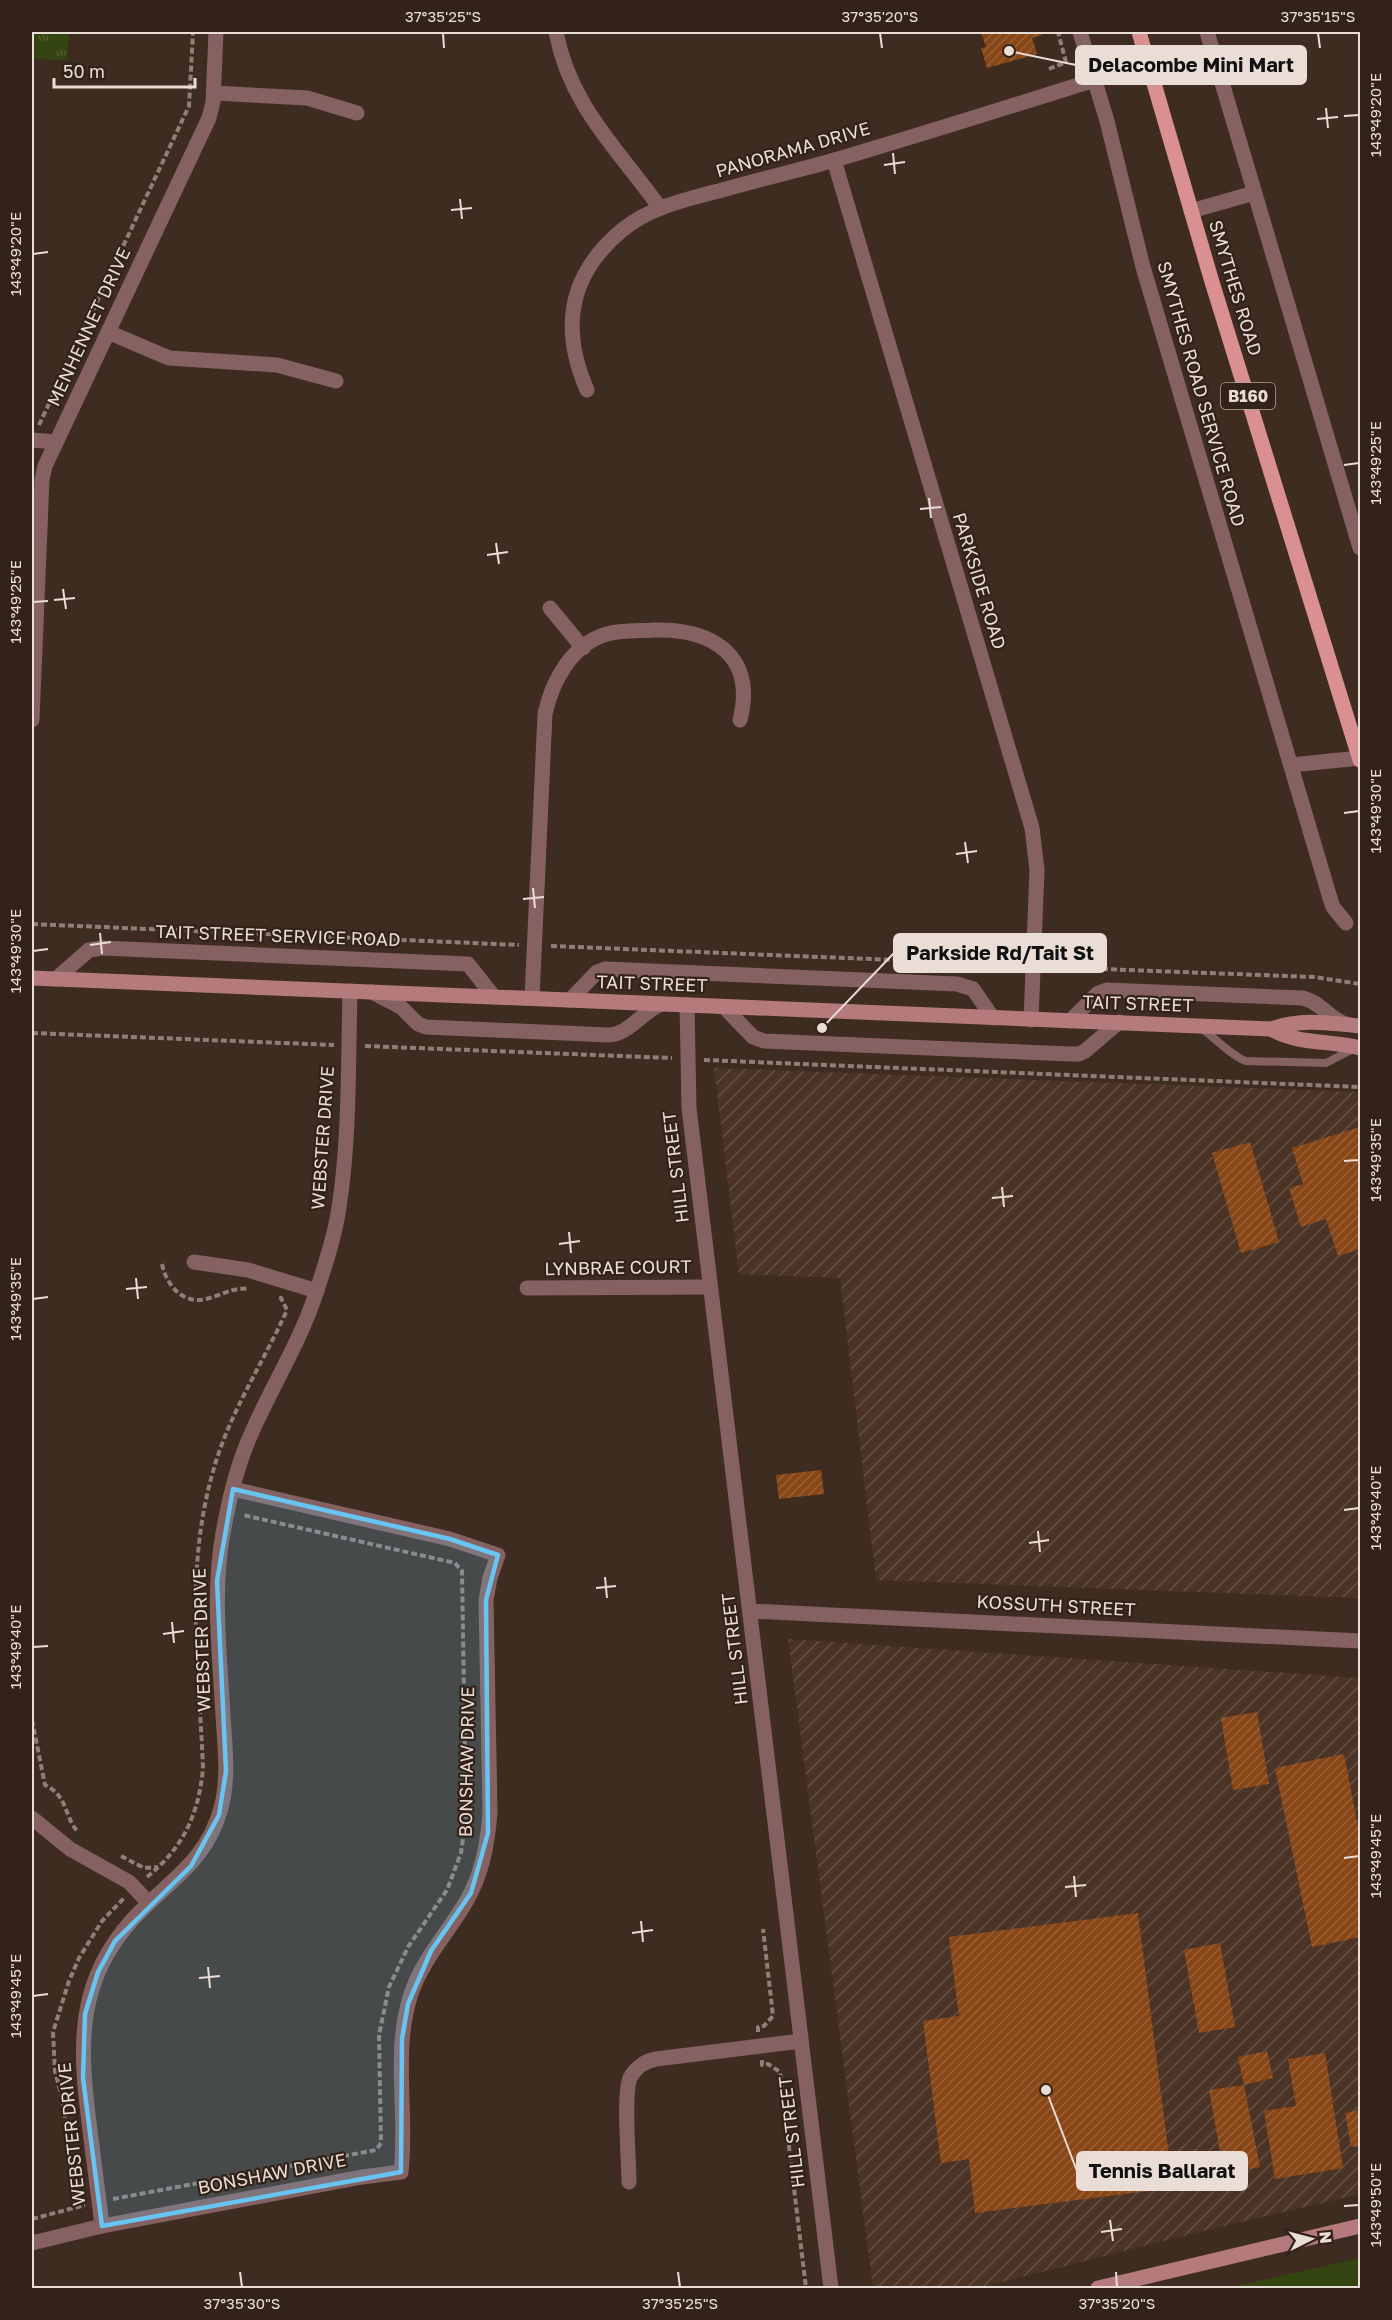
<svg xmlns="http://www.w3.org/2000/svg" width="1392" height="2320" font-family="'Golos Text',sans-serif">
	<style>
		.industrial { fill: url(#industrial-furrows) }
		.grass { fill: #354511 }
		.park { fill: url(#park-tufts) }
		.building { fill: url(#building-hatch) }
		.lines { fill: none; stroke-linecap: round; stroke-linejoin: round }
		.path { stroke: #8f7f76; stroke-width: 4; stroke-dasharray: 6 3; stroke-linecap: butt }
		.lane { stroke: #866161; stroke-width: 8 }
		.street { stroke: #866161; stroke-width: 15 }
		.secondary { stroke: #b57b7c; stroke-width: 15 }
		.primary { stroke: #da8f91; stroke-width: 15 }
		.marked { fill: #68c4f0; fill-opacity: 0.2; stroke: #68c4f0; stroke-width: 4.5; stroke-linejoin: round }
		.ticks { fill: none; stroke: #e9ddd6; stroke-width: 2 }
		.labels { text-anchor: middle; stroke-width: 4.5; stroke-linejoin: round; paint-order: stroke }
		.shield { fill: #332218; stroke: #b2a59d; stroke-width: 1.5 }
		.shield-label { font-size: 16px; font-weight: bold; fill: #e9ddd6 }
		.street-label { font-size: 18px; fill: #e9ddd6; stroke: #332218 }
		.leader { fill: none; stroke: #e9ddd6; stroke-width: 2 }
		.callout-dot { fill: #e9ddd6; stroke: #332218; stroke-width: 2 }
		.callout { fill: #e9ddd6; stroke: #e9ddd6; stroke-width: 2 }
		.callout-label { font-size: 20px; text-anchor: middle; font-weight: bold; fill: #111 }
		.neatline { fill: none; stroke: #e9ddd6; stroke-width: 2 }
		.ticks-label { font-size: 15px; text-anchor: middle; fill: #e9ddd6 }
	</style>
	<defs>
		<pattern id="industrial-furrows" width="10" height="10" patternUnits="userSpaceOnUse" patternTransform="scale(1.5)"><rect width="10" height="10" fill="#4b3326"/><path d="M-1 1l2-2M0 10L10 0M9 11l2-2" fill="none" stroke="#655045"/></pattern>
		<pattern id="park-tufts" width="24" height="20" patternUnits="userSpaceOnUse" patternTransform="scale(1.5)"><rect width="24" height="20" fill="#354511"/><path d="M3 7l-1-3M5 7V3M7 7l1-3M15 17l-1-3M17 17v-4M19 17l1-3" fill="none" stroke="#525f33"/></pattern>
		<pattern id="building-hatch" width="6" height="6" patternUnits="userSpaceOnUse" patternTransform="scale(1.5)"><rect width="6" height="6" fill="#884616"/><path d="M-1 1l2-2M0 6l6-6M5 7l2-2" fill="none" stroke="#996037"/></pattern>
	</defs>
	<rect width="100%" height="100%" fill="#3e2c21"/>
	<!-- industrial -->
	<g class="industrial">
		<path d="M714,1068L1360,1092V1598L876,1580L840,1278L739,1274Z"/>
		<path d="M788,1639L1360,1678V2194L1191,2234L979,2288H873Z"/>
	</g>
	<!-- grass -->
	<path class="grass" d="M1360,2258V2288H1228Z"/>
	<!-- park -->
	<path class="park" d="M32,32H69L67,60L32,59Z"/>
	<!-- building -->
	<g class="building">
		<path d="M981,32H1041L1042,35L1032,38L1037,54L987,68L981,48L986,47Z"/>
		<path d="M1360,1127V1249L1338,1256L1326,1219L1301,1227L1289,1188L1303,1184L1292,1148Z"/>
		<path d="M1250,1142L1279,1242L1241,1253L1212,1153Z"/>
		<path d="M821,1470L824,1494L779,1499L776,1475Z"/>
		<path d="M1257,1712L1269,1784L1233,1790L1221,1718Z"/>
		<path d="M1344,1754L1360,1837V1937L1312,1947L1275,1768Z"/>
		<path d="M1138,1913L1173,2188L975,2213L969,2159L941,2163L923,2021L959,2016L949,1937Z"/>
		<path d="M1220,1943L1235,2027L1199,2033L1184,1950Z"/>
		<path d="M1267,2051L1273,2078L1244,2085L1238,2057Z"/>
		<path d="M1325,2053L1343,2168L1275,2179L1264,2111L1296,2106L1288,2059Z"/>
		<path d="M1244,2085L1260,2167L1224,2174L1209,2090Z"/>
		<path d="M1360,2110V2146L1351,2147L1345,2113Z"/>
	</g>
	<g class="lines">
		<!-- path -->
		<g class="path">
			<path d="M1049,69L1066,62L1058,32"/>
			<path d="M39,425L189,106L193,32"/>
			<path d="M32,924L519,945"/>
			<path d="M551,946L1017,965"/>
			<path d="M1048,967L1314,977L1360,984"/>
			<path d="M32,1033L334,1045"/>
			<path d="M365,1046L672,1058"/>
			<path d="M704,1060L1360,1087"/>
			<path d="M162,1264C166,1284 182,1305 206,1299C220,1296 232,1287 248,1289"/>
			<path d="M32,1720L45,1785C69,1797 63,1815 78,1832"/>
			<path d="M121,1856L144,1868L158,1867"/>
			<path d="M147,1877C183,1848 199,1814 203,1768C199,1665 184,1569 214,1468C230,1412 263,1363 287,1310L281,1298L278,1297"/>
			<path d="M758,2032V2027L764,2026L773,2016L763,1929"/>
			<path d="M762,2060V2065L768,2064L780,2072L806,2288"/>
			<path d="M113,2199L376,2150L381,2143L379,2035L389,1987L408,1947L447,1890L461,1853L466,1817L462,1571L455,1563L243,1515"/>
			<path d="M76,2207L63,2102L55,2071L53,2032L69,1981L79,1958L102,1921L124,1898"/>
			<path d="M32,2219L85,2205"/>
		</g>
		<!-- lane -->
		<path class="lane" d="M1201,1028C1214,1037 1234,1058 1246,1061L1326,1063L1353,1049"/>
		<!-- street -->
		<g class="street">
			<path d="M556,32C570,106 618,149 660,208"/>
			<path d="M1080,32L1107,121L1143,267L1330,898L1333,907L1346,923"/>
			<path d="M1207,32L1360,548"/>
			<path d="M214,93L307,98L357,113"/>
			<path d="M834,160L1032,828L1037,870L1031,1020"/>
			<path d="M1191,211L1254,193"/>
			<path d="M108,332L169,358L277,365L336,381"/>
			<path d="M587,390C560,328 569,275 621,231C651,206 689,199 726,189C762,179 799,170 835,160C940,129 1044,96 1148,63"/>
			<path d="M32,440L56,442"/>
			<path d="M550,608L583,648"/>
			<path d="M32,720L42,480L45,466L209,118L213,102L216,32"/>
			<path d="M1291,765L1360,758"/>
			<path d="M56,979L89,950L102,948L468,964L494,997"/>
			<path d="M372,992L401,1007L418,1024L426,1027L608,1035C629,1035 642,1011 662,1004"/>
			<path d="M532,998L545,714C552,681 572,644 607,634C622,630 638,631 653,630C713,628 756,656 740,720"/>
			<path d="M570,1000L597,972L605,969L957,984L973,989L993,1018"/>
			<path d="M687,1005L689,1108L831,2288"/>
			<path d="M724,1007L753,1037L764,1041L1070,1054H1079L1085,1051L1119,1022"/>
			<path d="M1070,1021L1098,993L1107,990L1303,998C1320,1002 1330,1019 1346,1024"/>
			<path d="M194,1262L248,1270L317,1291"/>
			<path d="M527,1288L710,1287"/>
			<path d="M750,1611L1360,1641"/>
			<path d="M32,1818L70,1849L129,1882L149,1903"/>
			<path d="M629,2182C629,2160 623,2095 630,2078C635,2068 645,2061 656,2059L801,2041"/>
			<path d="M102,2226C98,2191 93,2156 89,2122C79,2044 77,1980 133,1919C169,1880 206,1863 221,1808C229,1778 225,1747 223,1716C220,1656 212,1593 223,1533C229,1499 237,1464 252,1432C272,1386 299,1344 315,1296C324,1269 333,1242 338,1214C350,1141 348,1065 350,991"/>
			<path d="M32,2243L102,2226L362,2177L401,2172C408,2113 392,2052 411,1994C423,1958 449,1932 467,1900C482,1874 488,1842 490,1812L486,1600L490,1578L498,1555L450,1539L233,1489"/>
		</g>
		<!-- secondary -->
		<g class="secondary">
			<path d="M32,978L1271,1029C1301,1018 1330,1023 1360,1026"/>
			<path d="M1271,1029C1298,1045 1331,1040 1360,1048"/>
			<path d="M1098,2288L1360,2226"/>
		</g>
		<!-- primary -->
		<path class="primary" d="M1139,32L1212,282L1360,760"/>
	</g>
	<!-- marked area -->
	<path class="marked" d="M233,1489L450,1539L498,1555L486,1600L488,1833L471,1893L431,1951L408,2004L402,2039L401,2172L102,2226L83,2078L85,2014L98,1972L115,1941L191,1866L219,1815L226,1771L217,1581Z"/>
	<!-- ticks -->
	<path class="ticks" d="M443,33L444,48M880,33L882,48M1318,33L1320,48M1326,108L1328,128M1344,116L1359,115M1317,119L1338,117M893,153L895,174M884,165L905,162M460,199L462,219M451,210L472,208M33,254L48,252M1344,465L1359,463M929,498L931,518M920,509L941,507M496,543L499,564M487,555L508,552M63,589L66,609M54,600L75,598M33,602L48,601M1344,813L1359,811M965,842L968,863M956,854L977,851M533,888L535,908M523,899L544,897M100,933L102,954M90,945L111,942M33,951L48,949M1344,1161L1359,1160M1002,1187L1004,1207M992,1198L1013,1196M569,1232L571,1253M559,1244L580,1241M136,1278L138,1299M126,1289L147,1287M33,1299L48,1297M1344,1510L1359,1508M1038,1531L1040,1552M1029,1543L1049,1540M605,1577L607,1598M596,1588L616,1586M172,1622L174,1643M163,1634L184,1631M33,1647L48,1646M1344,1858L1359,1856M1074,1876L1076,1897M1065,1887L1086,1885M641,1921L643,1942M632,1933L653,1930M208,1967L210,1988M199,1978L220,1976M33,1996L48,1994M1344,2206L1359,2205M1110,2220L1113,2241M1101,2232L1122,2229M240,2272L242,2287M678,2272L680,2287M1116,2272L1117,2287"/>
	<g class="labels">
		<!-- shield labels -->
		<rect class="shield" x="1221" y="383" width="54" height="26" rx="4.5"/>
		<g class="shield-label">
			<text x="1248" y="402">B160</text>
		</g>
		<!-- street labels -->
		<g class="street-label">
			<text transform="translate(793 150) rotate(-16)" y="6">PANORAMA DRIVE</text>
			<text transform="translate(1235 288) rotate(73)" y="6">SMYTHES ROAD</text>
			<text transform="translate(89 327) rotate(-65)" y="6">MENHENNET DRIVE</text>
			<text transform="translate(1201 394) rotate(74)" y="6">SMYTHES ROAD SERVICE ROAD</text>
			<text transform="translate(979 581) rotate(73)" y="6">PARKSIDE ROAD</text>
			<text transform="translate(278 936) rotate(2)" y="6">TAIT STREET SERVICE ROAD</text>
			<text transform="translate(652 984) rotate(2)" y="6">TAIT STREET</text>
			<text transform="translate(1138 1004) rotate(2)" y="6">TAIT STREET</text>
			<text transform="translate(323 1138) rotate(-86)" y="6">WEBSTER DRIVE</text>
			<text transform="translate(676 1167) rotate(-97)" y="6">HILL STREET</text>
			<text transform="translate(618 1268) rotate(-1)" y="6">LYNBRAE COURT</text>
			<text transform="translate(1056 1606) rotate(3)" y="6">KOSSUTH STREET</text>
			<text transform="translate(202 1640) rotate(-92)" y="6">WEBSTER DRIVE</text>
			<text transform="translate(735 1649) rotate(-97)" y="6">HILL STREET</text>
			<text transform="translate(467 1762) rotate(-89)" y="6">BONSHAW DRIVE</text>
			<text transform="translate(792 2132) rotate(-97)" y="6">HILL STREET</text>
			<text transform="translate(72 2134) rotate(-96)" y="6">WEBSTER DRIVE</text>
			<text transform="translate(272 2174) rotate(-11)" y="6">BONSHAW DRIVE</text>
		</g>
	</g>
	<!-- callouts -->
	<path class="leader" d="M1009 51L1076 65M822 1028L894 953M1046 2090L1077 2171"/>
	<g class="callout-dot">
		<circle cx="1009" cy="51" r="6"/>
		<circle cx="822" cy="1028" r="6"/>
		<circle cx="1046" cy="2090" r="6"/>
	</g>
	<g class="callout">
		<rect x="1076" y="46" width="230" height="38" rx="6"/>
		<rect x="894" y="934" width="212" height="38" rx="6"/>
		<rect x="1077" y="2152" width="170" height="38" rx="6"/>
	</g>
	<g class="callout-label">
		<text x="1191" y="72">Delacombe Mini Mart</text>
		<text x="1000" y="960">Parkside Rd/Tait St</text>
		<text x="1162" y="2178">Tennis Ballarat</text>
	</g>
	<!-- border -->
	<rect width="1392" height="2320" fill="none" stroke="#332218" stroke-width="66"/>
	<!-- north arrow -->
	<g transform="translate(1311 2239) rotate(84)" stroke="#332218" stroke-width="4.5" paint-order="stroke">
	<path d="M0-4.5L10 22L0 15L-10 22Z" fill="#e9ddd6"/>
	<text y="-9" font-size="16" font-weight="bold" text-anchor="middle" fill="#e9ddd6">N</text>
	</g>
	<!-- scale -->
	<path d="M54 78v9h141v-9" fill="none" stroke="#e9ddd6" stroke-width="3"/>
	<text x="63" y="78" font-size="18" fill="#e9ddd6" stroke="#332218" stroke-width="4.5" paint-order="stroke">50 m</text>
	<rect x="33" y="33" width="1326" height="2254" class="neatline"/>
	<g class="ticks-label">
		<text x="443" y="22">37°35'25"S</text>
		<text x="880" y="22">37°35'20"S</text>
		<text x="1318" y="22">37°35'15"S</text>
		<text transform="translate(1376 115) rotate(-90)" y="5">143°49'20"E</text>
		<text transform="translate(16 254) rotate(-90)" y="5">143°49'20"E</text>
		<text transform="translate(1376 463) rotate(-90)" y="5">143°49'25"E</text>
		<text transform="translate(16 602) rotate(-90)" y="5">143°49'25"E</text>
		<text transform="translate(1376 811) rotate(-90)" y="5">143°49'30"E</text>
		<text transform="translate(16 951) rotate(-90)" y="5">143°49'30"E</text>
		<text transform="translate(1376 1160) rotate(-90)" y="5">143°49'35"E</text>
		<text transform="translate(16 1299) rotate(-90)" y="5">143°49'35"E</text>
		<text transform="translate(1376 1508) rotate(-90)" y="5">143°49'40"E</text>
		<text transform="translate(16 1647) rotate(-90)" y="5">143°49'40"E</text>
		<text transform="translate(1376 1856) rotate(-90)" y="5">143°49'45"E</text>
		<text transform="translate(16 1996) rotate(-90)" y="5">143°49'45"E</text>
		<text transform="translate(1376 2205) rotate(-90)" y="5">143°49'50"E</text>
		<text x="242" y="2309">37°35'30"S</text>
		<text x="680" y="2309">37°35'25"S</text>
		<text x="1117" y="2309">37°35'20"S</text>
	</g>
</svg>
